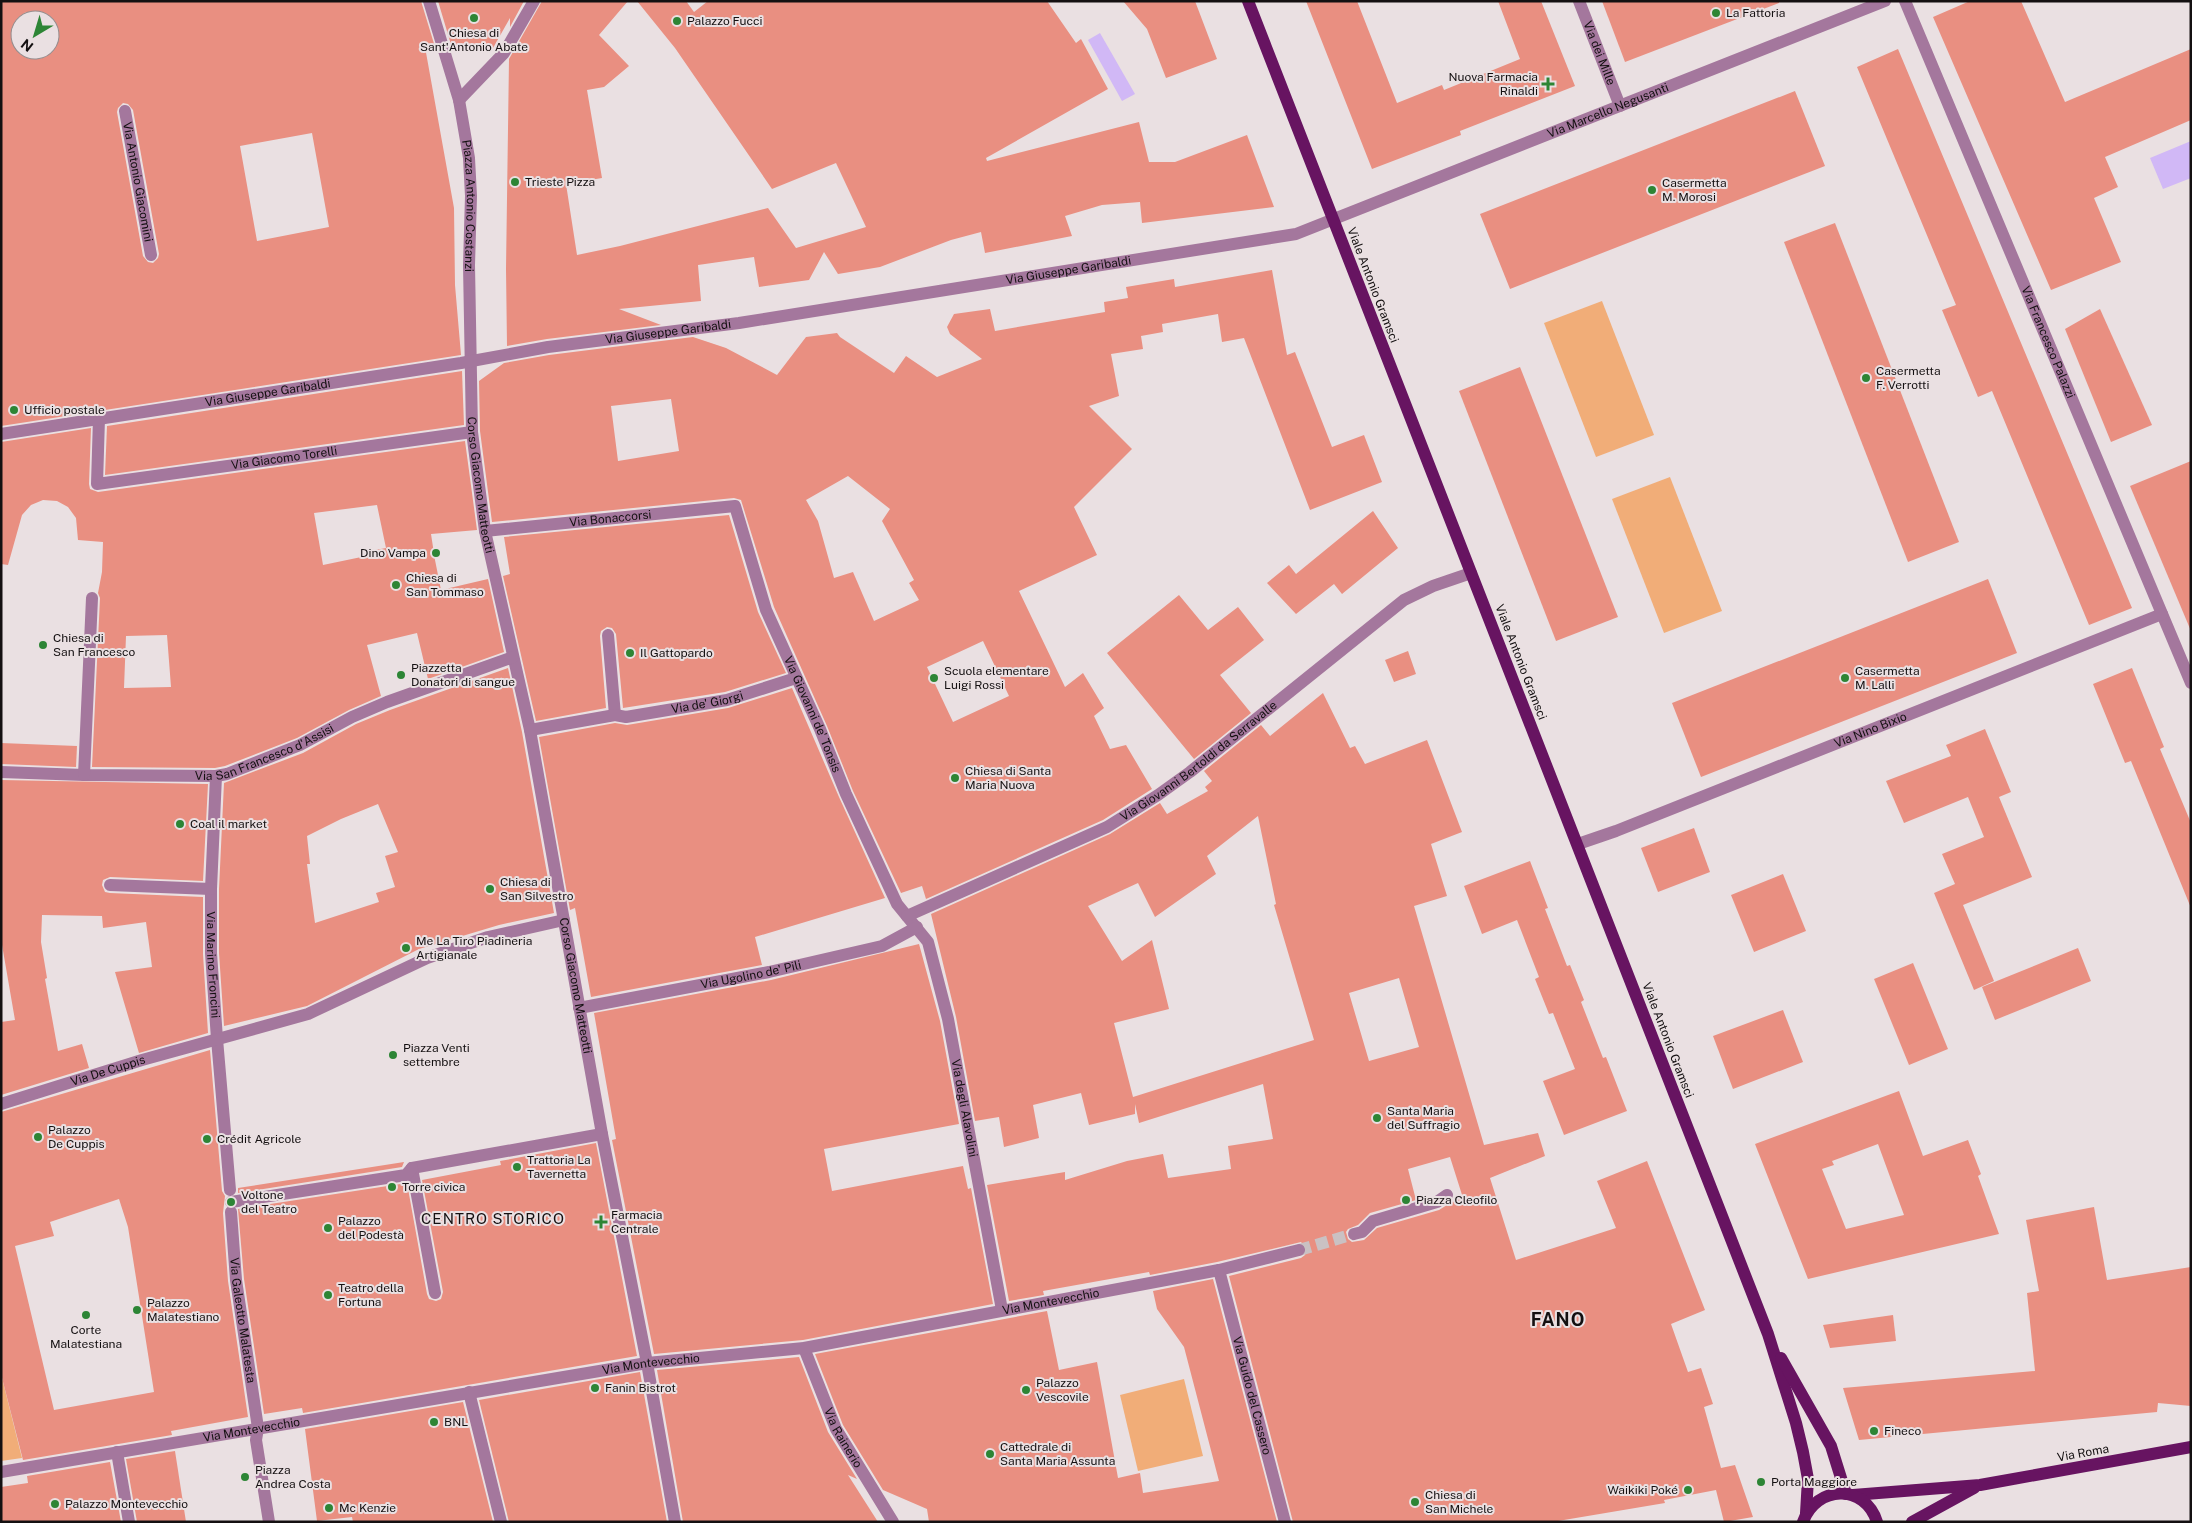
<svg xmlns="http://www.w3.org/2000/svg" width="2192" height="1523" font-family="'Public Sans',sans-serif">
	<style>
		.green { fill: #f1ad78 }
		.water { fill: #d1b8f6 }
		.building { fill: #e98f81; fill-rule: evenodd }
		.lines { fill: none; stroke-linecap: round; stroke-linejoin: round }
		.minor-tunnel { stroke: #cac1c3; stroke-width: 12; stroke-dasharray: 12 6; stroke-linecap: butt }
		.minor { stroke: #a4779d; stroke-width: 12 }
		.major { stroke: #671461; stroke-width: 12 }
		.poi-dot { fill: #2d8535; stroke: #eae0e2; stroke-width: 2 }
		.labels { text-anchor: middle; stroke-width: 4; stroke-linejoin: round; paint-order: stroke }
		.poi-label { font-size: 12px; fill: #141011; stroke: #eae0e2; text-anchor: start }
		.street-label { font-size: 12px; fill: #141011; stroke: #eae0e2 }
		.quarter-label { font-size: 15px; letter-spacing: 1px; fill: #141011; stroke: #eae0e2 }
		.district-label { font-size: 18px; font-weight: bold; letter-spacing: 1px; fill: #141011; stroke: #eae0e2 }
	</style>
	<rect width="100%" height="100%" fill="#eae0e2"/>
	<!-- green -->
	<g class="green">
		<path d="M1602,301L1654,435L1596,457L1544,323Z"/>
		<path d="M1670,477L1722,611L1664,633L1612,499Z"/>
		<path d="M1,1374L22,1458L1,1461Z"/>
		<path d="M1184,1379L1203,1456L1138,1471L1120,1395Z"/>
	</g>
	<!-- water -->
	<g class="water">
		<path d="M1100,33L1135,94L1122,101L1088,40Z"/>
		<path d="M2191,141V178L2163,189L2150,158Z"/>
	</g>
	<!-- building -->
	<g class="building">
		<path d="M1,1H421L435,47H425L454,208L455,285L461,355L1,426ZM20,20H50V50H20ZM123,103L128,104L133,110L159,254L158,258L153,263L148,262L143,256L117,112L118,108ZM312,133L329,227L257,241L240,146Z"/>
		<path d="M438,1H524L510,27V18L493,48H452Z"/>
		<path d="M542,1H628L599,35L629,66L604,87L587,90L602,178L566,184L577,255L620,246L768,208L796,248L866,227L836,163L772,189L675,48L637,1H686L694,12L708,1H1047L1076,43L1081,39L1108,89L986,158L987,161L1139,122L1149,162H1175L1247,135L1274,207L1142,223L1140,202L1102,205L1065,216L1072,236L985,253L981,232L951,240L880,267L838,274L824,252L809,280L759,287L754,257L698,265L701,301L619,309L661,325L547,339L507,346L506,269L509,59Z"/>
		<path d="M1123,1H1195L1217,59L1166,78L1147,29Z"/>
		<path d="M1306,1H1357L1397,103L1442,85L1444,90L1520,59L1498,1H1541L1575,86L1460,131L1461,135L1372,169Z"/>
		<path d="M1602,1H1779V3L1625,62Z"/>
		<path d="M1970,1H2021L2065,102L2191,49V120L2105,157L2118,187L2094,198L2121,262L2051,290L1933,17Z"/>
		<path d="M1898,49L2132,608L2089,625L1992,391L1978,397L1942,310L1956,305L1857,67Z"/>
		<path d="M1795,91L1825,166L1510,289L1480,214Z"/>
		<path d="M1835,223L1959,542L1908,562L1784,242Z"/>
		<path d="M1272,270L1287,355L1295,352L1332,447L1364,435L1382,482L1310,510L1244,338L1222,342L1218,314L1162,324L1163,332L1141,336L1143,349L1111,354L1119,396L1089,406L1132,449L1074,507L1097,555L1019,591L1065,687L1083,673L1104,708L1094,716L1110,749L1126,745L1152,789L1103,820L926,899L922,886L901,893L853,791L827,726L774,607L741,500L734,498L492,522L480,431L479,381L504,363L549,355L693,337L726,348L777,375L806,337L837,333L840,337L894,373L906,356L937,377L982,359L950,334L947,327L954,314L990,309L995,331L1105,312L1104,302L1128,298L1126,287L1174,279L1175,287ZM671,399L679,451L618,461L611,406ZM848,476L890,509L882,521L914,580L909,583L919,600L874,621L853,572L834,578L818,521L806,500ZM983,641L1009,696L953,722L927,667Z"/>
		<path d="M2100,309L2152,425L2111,442L2065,329Z"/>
		<path d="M1520,367L1618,617L1556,641L1459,391Z"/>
		<path d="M462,371L464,425L105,475L107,426Z"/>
		<path d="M91,428L89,484L90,489L98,492L465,441L477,530L431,534L435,560L441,590L488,579L504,652L428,679L417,633L367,645L381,696L349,710L297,738L225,766L215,768L92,767L100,598L98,593L102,572L103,542L78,540L76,518L68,507L57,501L43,500L31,505L22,515L8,565L1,564V442ZM377,505L386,548L370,551L371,555L323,565L314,513ZM167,635L171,687L124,688L126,636Z"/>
		<path d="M2191,461V631L2130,486Z"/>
		<path d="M1373,511L1398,548L1342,594L1334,584L1296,614L1267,583L1289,565L1296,574Z"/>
		<path d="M729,515L758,612L786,673L725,692L623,708L616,634L612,628L607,627L601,631L600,636L606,708L536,721L503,576L510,574L504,537Z"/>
		<path d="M1988,579L2017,653L1701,777L1672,703Z"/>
		<path d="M1179,595L1208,630L1238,607L1264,640L1220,675L1251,713L1194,759L1107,653Z"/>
		<path d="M1408,651L1416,674L1394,682L1385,660Z"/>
		<path d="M508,668L522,732L554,913L499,925L419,949L307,1006L224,1026L219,953V889L224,783L303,753L356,724L390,710ZM378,804L398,852L385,856L395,887L376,893L379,902L315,923L307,864H310L307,836L341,819Z"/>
		<path d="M2132,668L2164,747L2160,749L2191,823V908L2131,761L2125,763L2093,684Z"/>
		<path d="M792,688L839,797L885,898L755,937L762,965L591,997L575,908L570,910L539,737L615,723L627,725L728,708Z"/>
		<path d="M1323,693L1350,748L1355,746L1365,764L1427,740L1462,832L1431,844L1447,896L1414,906L1484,1145L1538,1133L1545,1156L1490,1178L1516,1260L1616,1228L1597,1181L1647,1161L1705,1310L1671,1324L1688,1372L1701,1368L1713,1404L1704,1407L1721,1468L1735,1465L1753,1517L1724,1522L1716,1490L1664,1500L1665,1503L1552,1522H1293L1229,1276L1301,1258L1305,1255L1307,1249L1301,1242L1217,1262L1150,1275L1149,1272L1043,1291L1044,1295L1009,1301L987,1185L1065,1172V1180L1127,1161L1163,1154L1168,1178L1231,1169L1228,1146L1273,1139L1263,1084L1139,1123L1135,1104V1114L1089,1125L1081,1093L1033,1105L1039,1138L1004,1147L999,1117L975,1121L956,1017L931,914L1110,834L1160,803L1167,814L1208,791L1205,787L1212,781L1204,771L1261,725L1270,736ZM1258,816L1276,904L1274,905L1314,1040L1133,1097L1114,1023L1169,1009L1152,940L1122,961L1088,906L1138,883L1155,917L1216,874L1207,856ZM1399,978L1419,1047L1369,1061L1349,993ZM1450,1157L1463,1198L1452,1202L1439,1210L1377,1228L1364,1240L1352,1242L1348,1239L1346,1232L1348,1229L1358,1225L1370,1213L1416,1200L1408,1169Z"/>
		<path d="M1985,729L2011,792L1999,797L2032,877L1963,905L1994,981L1974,990L1934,893L1955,884L1942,854L1984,837L1968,797L1904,823L1886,781L1951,756L1946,745Z"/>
		<path d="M1,743L77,746L76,767L1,764Z"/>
		<path d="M1,780L208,784L203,881L110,877L103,880L102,885L105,892L110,893L203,897V954L208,1033L139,1053L115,972L152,967L146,922L103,928L102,916L42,915L41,942L47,978L45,979L58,1051L82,1044L89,1068L1,1095V1022L15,1020L1,939Z"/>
		<path d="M1694,828L1710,872L1658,892L1641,848Z"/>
		<path d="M1530,861L1548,908L1545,909L1567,966L1570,965L1584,1000L1581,1002L1603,1058L1606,1057L1627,1111L1564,1135L1543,1081L1575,1069L1553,1013L1549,1014L1535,979L1539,977L1517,920L1482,934L1464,886Z"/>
		<path d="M1783,874L1806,931L1754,952L1731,895Z"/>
		<path d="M919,944L940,1021L959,1124L824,1149L832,1191L963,1166L968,1189L971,1188L993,1304L803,1340L654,1354L612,1140L616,1139L594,1013L771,980Z"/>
		<path d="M2078,948L2091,981L1995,1020L1982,987Z"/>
		<path d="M1913,963L1948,1049L1909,1065L1874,979Z"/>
		<path d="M1783,1010L1803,1062L1733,1089L1713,1036Z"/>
		<path d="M210,1050L222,1191L225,1196L223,1213L228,1281L248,1417L171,1431L172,1435L23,1460L1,1374V1112ZM119,1199L128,1227L154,1392L54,1410L15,1246L54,1236L50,1222Z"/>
		<path d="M1899,1091L1923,1156L1968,1140L1981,1174L1978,1176L1999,1234L1808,1279L1755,1144ZM1878,1144L1904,1215L1846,1229L1822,1169L1834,1165L1832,1161Z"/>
		<path d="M596,1143L637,1356L303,1413L302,1408L264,1414L244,1279L238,1209L407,1183L427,1294L429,1299L436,1301L441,1299L443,1292L422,1180L501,1165L500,1161Z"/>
		<path d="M404,1162L402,1167L238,1193V1188Z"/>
		<path d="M2094,1207L2107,1280L2191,1267V1406L2158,1403L2157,1412L1859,1440L1843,1388L2035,1371L2027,1293L2039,1291L2026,1220Z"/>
		<path d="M1213,1279L1277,1522H929L927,1509L883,1490L843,1425L815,1354L1047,1311L1059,1370L1097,1362L1118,1478L1140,1473L1143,1493L1219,1481L1184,1347L1157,1309L1153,1291Z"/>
		<path d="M1893,1315L1896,1341L1830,1348L1823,1325Z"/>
		<path d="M799,1357L828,1432L857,1479L848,1475L878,1522H683L657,1370Z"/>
		<path d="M640,1372L667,1522H509L479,1400Z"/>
		<path d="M463,1402L493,1522H353L352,1517L317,1521L305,1429Z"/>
		<path d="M175,1451L186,1522H137L126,1459Z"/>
		<path d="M110,1462L121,1522H1V1487L28,1483L27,1476Z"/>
	</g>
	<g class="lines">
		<!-- minor-tunnel -->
		<path class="minor-tunnel" d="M1299,1250L1354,1234"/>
		<!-- minor -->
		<g class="minor">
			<path id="s1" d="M429,1L459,100L469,158L471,196L469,265L472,432L485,531L530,730L602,1134L647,1363L675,1522"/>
			<path id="s2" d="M1579,1L1620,106"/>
			<path id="s3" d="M1905,1L2191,683"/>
			<path d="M459,100L504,53L534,1"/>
			<path id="s4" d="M125,111L151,255"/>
			<path id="s5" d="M99,418L97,484L472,432"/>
			<path id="s6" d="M1,434L461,363L548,347L739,323L1296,234L1885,1"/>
			<path id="s7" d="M485,531L735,506L766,610L820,729L846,794L897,904L928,942L948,1019L1002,1310"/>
			<path d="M608,635L615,715"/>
			<path id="s8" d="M530,730L615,715L626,717L727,700L796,678"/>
			<path id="s9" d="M1,772L84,775L216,776L227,774L300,745L352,717L387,702L513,657"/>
			<path d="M84,775L92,598"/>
			<path id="s10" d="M216,776L211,889V953L217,1039L230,1190"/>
			<path id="s11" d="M1578,844L1616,831L2162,614"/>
			<path d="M110,885L211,889"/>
			<path id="s12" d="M907,916L1107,827L1158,795L1190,772L1404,600L1433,586L1471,573"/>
			<path id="s13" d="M579,1008L769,972L882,946L917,927"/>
			<path id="s14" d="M1,1104L142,1060L308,1014L427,958L488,937L564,920"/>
			<path d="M412,1168L602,1134"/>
			<path d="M412,1168L435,1293"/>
			<path d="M231,1202L406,1175L412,1168"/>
			<path id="s15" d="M231,1212L236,1280L258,1428L256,1440L269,1522"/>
			<path d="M1354,1234L1362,1232L1373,1221L1437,1202L1447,1195"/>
			<path id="s16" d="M1219,1270L1285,1522"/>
			<path id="s17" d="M804,1348L836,1429L893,1522"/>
			<path d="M469,1392L501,1522"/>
			<path d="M117,1452L129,1522"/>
			<path id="s18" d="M1,1472L647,1363L804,1348L1219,1270L1299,1250"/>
		</g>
		<!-- major -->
		<g class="major">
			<path d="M1248,1L1768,1334L1796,1423L1803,1452L1808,1479L1806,1513"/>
			<path d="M1781,1358L1831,1446L1846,1494"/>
			<path d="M1853,1495L1980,1485L2191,1447"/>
			<path d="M1803,1522C1816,1485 1865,1483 1877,1522"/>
			<path d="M1912,1522L1974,1488"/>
		</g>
	</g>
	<!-- markers -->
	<g class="poi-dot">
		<circle cx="1716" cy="13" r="5"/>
		<circle cx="474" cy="18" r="5"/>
		<circle cx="677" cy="21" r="5"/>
		<path d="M1545.5 76.5h5v5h5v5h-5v5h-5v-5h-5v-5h5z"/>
		<circle cx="515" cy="182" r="5"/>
		<circle cx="1652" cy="190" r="5"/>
		<circle cx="1866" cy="378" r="5"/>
		<circle cx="14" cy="410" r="5"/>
		<circle cx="436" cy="553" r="5"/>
		<circle cx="396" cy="585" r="5"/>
		<circle cx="43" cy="645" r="5"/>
		<circle cx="630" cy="653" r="5"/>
		<circle cx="401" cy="675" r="5"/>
		<circle cx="934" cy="678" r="5"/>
		<circle cx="1845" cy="678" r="5"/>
		<circle cx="955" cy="778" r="5"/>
		<circle cx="180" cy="824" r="5"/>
		<circle cx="490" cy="889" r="5"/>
		<circle cx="406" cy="948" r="5"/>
		<circle cx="393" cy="1055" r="5"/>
		<circle cx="1377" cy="1118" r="5"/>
		<circle cx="38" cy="1137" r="5"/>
		<circle cx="207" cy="1139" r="5"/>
		<circle cx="517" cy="1167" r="5"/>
		<circle cx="392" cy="1187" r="5"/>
		<circle cx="1406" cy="1200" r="5"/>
		<circle cx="231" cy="1202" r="5"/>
		<path d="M598.5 1214.5h5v5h5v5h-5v5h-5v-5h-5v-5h5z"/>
		<circle cx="328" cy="1228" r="5"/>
		<circle cx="328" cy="1295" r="5"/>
		<circle cx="137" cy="1310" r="5"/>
		<circle cx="86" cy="1315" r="5"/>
		<circle cx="595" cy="1388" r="5"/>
		<circle cx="1026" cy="1390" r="5"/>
		<circle cx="434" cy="1422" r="5"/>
		<circle cx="1874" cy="1431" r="5"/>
		<circle cx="990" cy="1454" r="5"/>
		<circle cx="245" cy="1477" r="5"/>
		<circle cx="1761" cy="1482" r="5"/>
		<circle cx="1688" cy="1490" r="5"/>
		<circle cx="1415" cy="1502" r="5"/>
		<circle cx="55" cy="1504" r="5"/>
		<circle cx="329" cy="1508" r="5"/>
	</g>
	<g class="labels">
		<!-- poi labels -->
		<g class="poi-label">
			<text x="1726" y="17">La Fattoria</text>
			<text x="687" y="25">Palazzo Fucci</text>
			<text x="474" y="37" text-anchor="middle">Chiesa di<tspan x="474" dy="14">Sant'Antonio Abate</tspan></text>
			<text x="1538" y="81" text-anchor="end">Nuova Farmacia<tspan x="1538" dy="14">Rinaldi</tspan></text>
			<text x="525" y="186">Trieste Pizza</text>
			<text x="1662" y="187">Casermetta<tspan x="1662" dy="14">M. Morosi</tspan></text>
			<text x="1876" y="375">Casermetta<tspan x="1876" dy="14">F. Verrotti</tspan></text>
			<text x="24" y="414">Ufficio postale</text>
			<text x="426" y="557" text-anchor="end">Dino Vampa</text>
			<text x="406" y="582">Chiesa di<tspan x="406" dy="14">San Tommaso</tspan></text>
			<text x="53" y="642">Chiesa di<tspan x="53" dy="14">San Francesco</tspan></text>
			<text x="640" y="657">Il Gattopardo</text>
			<text x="411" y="672">Piazzetta<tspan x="411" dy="14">Donatori di sangue</tspan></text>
			<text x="944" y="675">Scuola elementare<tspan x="944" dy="14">Luigi Rossi</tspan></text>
			<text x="1855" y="675">Casermetta<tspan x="1855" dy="14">M. Lalli</tspan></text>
			<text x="965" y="775">Chiesa di Santa<tspan x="965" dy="14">Maria Nuova</tspan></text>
			<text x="190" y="828">Coal il market</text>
			<text x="500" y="886">Chiesa di<tspan x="500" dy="14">San Silvestro</tspan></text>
			<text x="416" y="945">Me La Tiro Piadineria<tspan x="416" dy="14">Artigianale</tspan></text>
			<text x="403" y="1052">Piazza Venti<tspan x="403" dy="14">settembre</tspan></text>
			<text x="1387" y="1115">Santa Maria<tspan x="1387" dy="14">del Suffragio</tspan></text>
			<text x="48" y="1134">Palazzo<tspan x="48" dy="14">De Cuppis</tspan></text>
			<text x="217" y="1143">Crédit Agricole</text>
			<text x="527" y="1164">Trattoria La<tspan x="527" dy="14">Tavernetta</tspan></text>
			<text x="402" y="1191">Torre civica</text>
			<text x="241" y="1199">Voltone<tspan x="241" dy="14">del Teatro</tspan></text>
			<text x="1416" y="1204">Piazza Cleofilo</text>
			<text x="611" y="1219">Farmacia<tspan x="611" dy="14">Centrale</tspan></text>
			<text x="338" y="1225">Palazzo<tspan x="338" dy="14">del Podestà</tspan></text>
			<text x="338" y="1292">Teatro della<tspan x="338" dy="14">Fortuna</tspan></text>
			<text x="147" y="1307">Palazzo<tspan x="147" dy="14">Malatestiano</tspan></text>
			<text x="86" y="1334" text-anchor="middle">Corte<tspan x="86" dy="14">Malatestiana</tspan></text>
			<text x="1036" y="1387">Palazzo<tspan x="1036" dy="14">Vescovile</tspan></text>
			<text x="605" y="1392">Fanin Bistrot</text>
			<text x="444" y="1426">BNL</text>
			<text x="1884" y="1435">Fineco</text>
			<text x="1000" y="1451">Cattedrale di<tspan x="1000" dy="14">Santa Maria Assunta</tspan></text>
			<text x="255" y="1474">Piazza<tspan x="255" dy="14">Andrea Costa</tspan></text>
			<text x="1771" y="1486">Porta Maggiore</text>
			<text x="1678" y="1494" text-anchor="end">Waikiki Poké</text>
			<text x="1425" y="1499">Chiesa di<tspan x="1425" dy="14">San Michele</tspan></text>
			<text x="65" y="1508">Palazzo Montevecchio</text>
			<text x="339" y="1512">Mc Kenzie</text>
		</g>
		<!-- street labels -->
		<g class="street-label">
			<text dy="4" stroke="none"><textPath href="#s2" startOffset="56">Via dei Mille</textPath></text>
			<text dy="4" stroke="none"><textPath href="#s6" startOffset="1646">Via Marcello Negusanti</textPath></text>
			<text dy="4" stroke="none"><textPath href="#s4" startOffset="72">Via Antonio Giacomini</textPath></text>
			<text dy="4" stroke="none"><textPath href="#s1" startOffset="210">Piazza Antonio Costanzi</textPath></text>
			<text dy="4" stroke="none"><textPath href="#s6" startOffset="1080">Via Giuseppe Garibaldi</textPath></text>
			<text transform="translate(1373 285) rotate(69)" y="4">Viale Antonio Gramsci</text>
			<text dy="4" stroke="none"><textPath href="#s6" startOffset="675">Via Giuseppe Garibaldi</textPath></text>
			<text dy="4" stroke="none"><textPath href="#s3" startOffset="370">Via Francesco Palazzi</textPath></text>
			<text dy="4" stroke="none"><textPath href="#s6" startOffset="270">Via Giuseppe Garibaldi</textPath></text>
			<text dy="4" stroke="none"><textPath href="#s5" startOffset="255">Via Giacomo Torelli</textPath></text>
			<text dy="4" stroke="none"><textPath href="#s1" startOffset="490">Corso Giacomo Matteotti</textPath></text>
			<text dy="4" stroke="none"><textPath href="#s7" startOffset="126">Via Bonaccorsi</textPath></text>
			<text transform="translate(1521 662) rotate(69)" y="4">Viale Antonio Gramsci</text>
			<text dy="4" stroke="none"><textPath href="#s8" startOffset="180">Via de' Giorgi</textPath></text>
			<text dy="4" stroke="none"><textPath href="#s7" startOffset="474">Via Giovanni de' Tonsis</textPath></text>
			<text dy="4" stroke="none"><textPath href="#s11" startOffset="314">Via Nino Bixio</textPath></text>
			<text dy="4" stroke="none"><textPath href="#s9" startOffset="268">Via San Francesco d'Assisi</textPath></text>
			<text dy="4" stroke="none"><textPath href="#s12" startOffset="332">Via Giovanni Bertoldi da Serravalle</textPath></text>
			<text dy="4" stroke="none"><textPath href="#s10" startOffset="189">Via Marino Froncini</textPath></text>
			<text dy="4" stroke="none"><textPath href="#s13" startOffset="175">Via Ugolino de' Pili</textPath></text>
			<text dy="4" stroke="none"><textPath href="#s1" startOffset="1000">Corso Giacomo Matteotti</textPath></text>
			<text transform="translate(1668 1040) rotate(69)" y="4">Viale Antonio Gramsci</text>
			<text dy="4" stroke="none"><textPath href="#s14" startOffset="112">Via De Cuppis</textPath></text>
			<text dy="4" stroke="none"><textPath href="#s7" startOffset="901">Via degli Alavolini</textPath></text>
			<text dy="4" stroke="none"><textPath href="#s18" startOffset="1064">Via Montevecchio</textPath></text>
			<text dy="4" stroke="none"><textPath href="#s15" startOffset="109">Via Galeotto Malatesta</textPath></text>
			<text dy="4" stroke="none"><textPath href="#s18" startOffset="659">Via Montevecchio</textPath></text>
			<text dy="4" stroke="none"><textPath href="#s16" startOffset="130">Via Guido del Cassero</textPath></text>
			<text dy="4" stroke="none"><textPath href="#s18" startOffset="254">Via Montevecchio</textPath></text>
			<text dy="4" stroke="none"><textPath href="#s17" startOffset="98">Via Rainerio</textPath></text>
			<text transform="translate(2083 1453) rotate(-10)" y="4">Via Roma</text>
		</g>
		<!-- quarter labels -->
		<g class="quarter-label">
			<text x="493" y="1224">CENTRO STORICO</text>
		</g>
		<!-- district labels -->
		<g class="district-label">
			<text x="1558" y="1326">FANO</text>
		</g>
	</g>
	<!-- border -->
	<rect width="2192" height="1523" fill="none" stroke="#141011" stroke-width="5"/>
	<!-- north arrow -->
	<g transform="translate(35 35) rotate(218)"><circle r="24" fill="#eae0e2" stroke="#948d8e"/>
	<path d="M0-4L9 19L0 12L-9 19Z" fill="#2d8535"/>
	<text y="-8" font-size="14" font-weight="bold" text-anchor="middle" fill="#141011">N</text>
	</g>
</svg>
